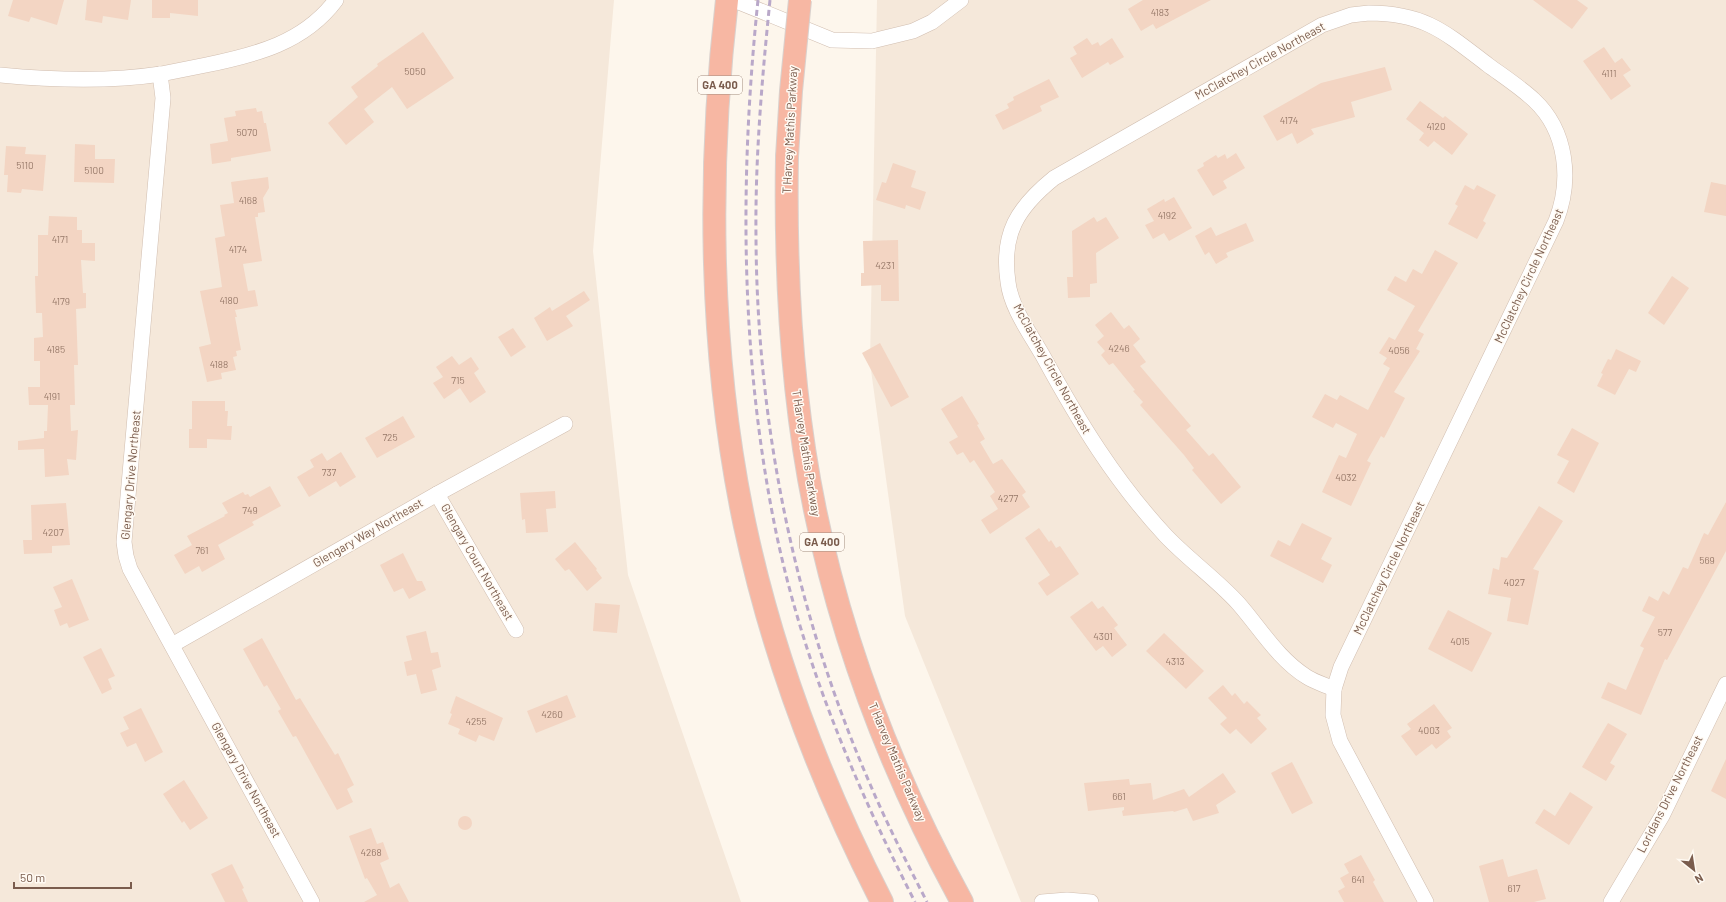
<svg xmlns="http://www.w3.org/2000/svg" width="1726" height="902" font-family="Barlow,sans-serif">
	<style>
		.residential { fill: #f5e8da }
		.building { fill: #f3d5c3 }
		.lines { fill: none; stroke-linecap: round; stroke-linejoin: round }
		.minor-casing { stroke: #d1beb0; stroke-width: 16 }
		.highway-casing { stroke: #dad1cd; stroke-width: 24 }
		.minor { stroke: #fff; stroke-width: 15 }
		.highway { stroke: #f7b7a3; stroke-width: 22 }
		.rail { stroke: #b9a8c9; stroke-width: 3; stroke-dasharray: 6 4; stroke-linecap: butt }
		.highway-bridge-casing { stroke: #dad1cd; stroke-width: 24; stroke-linecap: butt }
		.highway-bridge { stroke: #f7b7a3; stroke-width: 22 }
		.labels { text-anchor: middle; stroke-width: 3; stroke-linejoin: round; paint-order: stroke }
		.number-label { font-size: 10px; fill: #987a6a }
		.shield { fill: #fffaf3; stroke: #a28b7f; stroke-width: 1 }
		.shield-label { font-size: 11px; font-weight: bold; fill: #7a5c4d }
		.street-label { font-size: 12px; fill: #7a5c4d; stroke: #fffaf3 }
	</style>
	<rect width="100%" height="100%" fill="#fdf6ec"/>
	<!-- residential -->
	<g class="residential">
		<path d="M0,0H614L593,251L628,575L741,902H0Z"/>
		<path d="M877,0H1726V902H1021L905,616L870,363Z"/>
	</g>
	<!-- building -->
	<g class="building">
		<path d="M13,0H64L57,25L31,17L29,22L8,16Z"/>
		<path d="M87,0H131L128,20L103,16L102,23L85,20Z"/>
		<path d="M152,0H198V16L170,13V18H152Z"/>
		<path d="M1143,0H1211L1156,29L1153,24L1141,31L1128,9Z"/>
		<path d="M1533,0H1577L1588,8L1572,29Z"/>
		<path d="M423,32L454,78L407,109L392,87L364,109L374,122L346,145L328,123L358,97L351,87L378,66L377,64Z"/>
		<path d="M1087,38L1092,45L1098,42L1100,46L1112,38L1124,57L1110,65L1108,62L1082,78L1070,58L1077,54L1073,47Z"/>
		<path d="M1604,47L1615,63L1622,58L1631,70L1623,75L1631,86L1611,100L1583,61Z"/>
		<path d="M1385,67L1392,90L1351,102L1355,117L1311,129L1314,134L1297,144L1292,133L1277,141L1263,116L1321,83Z"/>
		<path d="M1049,79L1059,97L1040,106L1042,111L1003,130L995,115L1009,108L1007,104L1014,100L1013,97Z"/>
		<path d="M1420,101L1443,118L1445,116L1468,134L1452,155L1434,141L1428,147L1419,140L1424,133L1406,119Z"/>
		<path d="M256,108L257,112L262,111L264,123H266L271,151L231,158V161L212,164L210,144L228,141L224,118L236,116L235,111Z"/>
		<path d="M75,144L95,145V159H115L114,183L74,182Z"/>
		<path d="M6,146L26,147L25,154L46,155L43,191L22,189L21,193L7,192L8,175H4Z"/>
		<path d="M1236,153L1245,168L1223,181L1227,188L1213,196L1197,170L1204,166L1203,163L1216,155L1218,158L1225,154L1227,159Z"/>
		<path d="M893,163L916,171L911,187L926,192L920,210L906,205L905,209L876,200L882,182L886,183Z"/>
		<path d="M268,177L269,188L263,198L265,212L258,213V217H255L262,261L243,264L248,291L255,290L258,306L235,310L237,317H235L241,350L236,351L237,356L233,357L236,370L221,373L222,379L207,382L199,347L211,344L200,291L222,287L215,238L225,236L220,205L234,203L231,182Z"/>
		<path d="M1711,182L1726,185V216L1704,212Z"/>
		<path d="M1465,185L1474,190L1477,185L1496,195L1483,221L1486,223L1477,239L1448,224L1458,206L1455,204Z"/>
		<path d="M1174,197L1192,228L1169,241L1164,233L1153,239L1145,225L1154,221L1147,209L1164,199L1165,202Z"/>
		<path d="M49,216L77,217V230H82V243H95V261L81,260L83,293H86V308L76,309L78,365H74L75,405H70L71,431L78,430L76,460L67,459L69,475L45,477L44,449L18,450V441L44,438V431H47L48,405H29L28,387H40V361H34V338L43,337L42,313H36L35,276H38V235H48Z"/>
		<path d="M1094,217L1097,222L1106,217L1119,238L1096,253L1097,283L1090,284V297L1068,298L1067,277H1073L1072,231Z"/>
		<path d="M1246,223L1254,241L1226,253L1228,257L1216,264L1209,252L1205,255L1195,236L1211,227L1216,236Z"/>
		<path d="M898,240L899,301H881V285L861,286V273H864L863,241Z"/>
		<path d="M1435,250L1458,263L1418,331L1424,334L1416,349L1420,351L1394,392L1405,398L1384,438L1381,436L1367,461L1371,463L1351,506L1322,492L1339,455L1346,458L1357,434L1336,423L1333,428L1312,417L1325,394L1337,400L1340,395L1368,410L1390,368L1383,364L1387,358L1379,353L1389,337L1395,340L1415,306L1387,290L1395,276L1406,282L1413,269L1422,274Z"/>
		<path d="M1672,276L1689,288L1664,325L1648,313Z"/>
		<path d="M584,291L590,300L566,316L573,326L547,341L534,318L550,307L552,311Z"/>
		<path d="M1111,312L1124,329L1129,325L1140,339L1133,345L1146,362L1140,366L1191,426L1186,430L1209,456L1213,453L1241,487L1221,504L1192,470L1194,468L1184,455L1140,405L1143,402L1133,391L1135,390L1113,363L1109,365L1101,355L1105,351L1097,342L1104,336L1095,325Z"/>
		<path d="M513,328L526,347L511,357L498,337Z"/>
		<path d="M880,343L909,397L891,407L862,353Z"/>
		<path d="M1616,349L1641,361L1636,372L1629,369L1615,395L1597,386L1603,374L1601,373L1608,359L1611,360Z"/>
		<path d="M452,356L459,365L471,357L479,369L474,373L486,392L470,403L460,388L444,399L433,383L443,377L436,367Z"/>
		<path d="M962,396L979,424L977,425L985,439L980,442L993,464L1002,459L1026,492L1022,495L1030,507L990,534L981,520L998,509L990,496L995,492L974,460L970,463L963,452L957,455L949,442L958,437L941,409Z"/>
		<path d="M192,401H225V411H228L227,426H232L231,440L207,439V448H189V429H192Z"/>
		<path d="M403,416L415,437L377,458L365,438Z"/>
		<path d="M1572,428L1599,443L1574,493L1557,483L1569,461L1557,455Z"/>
		<path d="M341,452L356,477L340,487L336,481L309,497L297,477L314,467L310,460L322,453L327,461Z"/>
		<path d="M270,486L281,506L252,522L254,525L218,545L225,559L202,572L199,566L185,574L174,555L192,545L187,536L225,516L224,515L228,513L222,503L243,492L245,495L248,494L250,497Z"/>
		<path d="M555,491L556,508L546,509L548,532L526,533L525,519L522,520L520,493Z"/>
		<path d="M1726,502V551L1667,660L1665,659L1641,715L1601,698L1608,682L1626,690L1644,648L1640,646L1655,617L1642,611L1649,596L1658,601L1663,591L1669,595L1683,567L1688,569L1704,533L1708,535Z"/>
		<path d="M66,503L70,545L52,546V553L24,554L23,540H32L31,505Z"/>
		<path d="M1539,506L1563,521L1533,569L1539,571L1528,625L1507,621L1511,598L1488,594L1493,568L1499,570L1501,557L1507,558Z"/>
		<path d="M1302,523L1332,538L1321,559L1332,565L1323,583L1270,556L1278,540L1290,546Z"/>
		<path d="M1039,528L1049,542L1051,540L1056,548L1060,546L1079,574L1047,596L1038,583L1050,575L1025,538Z"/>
		<path d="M575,542L597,569L596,570L602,578L587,591L569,569L565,571L555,559Z"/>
		<path d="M403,553L417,581H422L426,590L409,599L403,588L394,592L380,565Z"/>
		<path d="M72,579L89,620L69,628L67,623L60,626L54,610L62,607L53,587Z"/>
		<path d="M1092,601L1098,609L1103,606L1118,625L1114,628L1127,645L1112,657L1103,646L1096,651L1070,617Z"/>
		<path d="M595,603L620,605L617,633L593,631Z"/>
		<path d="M1448,610L1492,633L1472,672L1428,649Z"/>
		<path d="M426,631L431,653L438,652L441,667L432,670L437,690L421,694L416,674L407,676L404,662L412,660L406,636Z"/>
		<path d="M1164,633L1204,671L1186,689L1146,651Z"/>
		<path d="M262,638L296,700L300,698L335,755L338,753L354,785L347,789L353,802L337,810L296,736L293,737L278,711L281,709L267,685L264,687L243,649Z"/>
		<path d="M101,648L115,676L108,679L112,689L102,694L83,657Z"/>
		<path d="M1223,685L1232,696L1235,693L1244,704L1247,701L1261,715L1257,718L1267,729L1251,744L1236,729L1230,734L1220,724L1227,718L1208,698Z"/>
		<path d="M567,695L576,717L536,733L527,711Z"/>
		<path d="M456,696L503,718L494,741L479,735L476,742L458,734L460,729L448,724L452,714L450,713Z"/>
		<path d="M1434,704L1452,728L1447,731L1451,737L1436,749L1432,744L1416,756L1401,736L1411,729L1407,724Z"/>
		<path d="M141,708L163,752L145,762L136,743L127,747L120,733L129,729L123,717Z"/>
		<path d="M1608,723L1627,734L1610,763L1615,766L1606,781L1582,767Z"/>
		<path d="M1726,759V799L1711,791Z"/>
		<path d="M1292,762L1313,803L1292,814L1271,773Z"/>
		<path d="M1223,773L1236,792L1216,805L1219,813L1193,821L1187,808L1174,812L1173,811L1123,816L1122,811L1124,810V807L1088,811L1084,783L1129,779L1130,785L1151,783L1153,800L1184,789L1189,797Z"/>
		<path d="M184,780L208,818L190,830L184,821L182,823L163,794Z"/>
		<path d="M1570,792L1593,807L1569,845L1535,823L1544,809L1555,816Z"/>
		<circle cx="465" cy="823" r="7"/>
		<path d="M371,828L377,844L383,842L389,859L380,863L390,888L399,883L409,902H364L377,895L367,878L365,879L349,836Z"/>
		<path d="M1361,855L1375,880L1373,882L1384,902H1344L1338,891L1345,887L1340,878L1349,873L1344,864Z"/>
		<path d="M1503,859L1508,877L1537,869L1546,899L1534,902H1489L1479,866Z"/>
		<path d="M232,864L244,888L242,889L248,902H225L211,874Z"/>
	</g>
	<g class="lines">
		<defs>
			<g id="minor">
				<path d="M734,0L832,40L872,41L913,31L932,22L961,0"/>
				<path d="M1369,13C1425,13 1446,33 1488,65C1503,76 1520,87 1534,100C1567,131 1572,180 1556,221L1341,667L1334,689C1325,685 1315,682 1307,677C1278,659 1260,628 1238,603C1216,579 1189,560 1166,536C1115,481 1079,422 1043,356C1030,333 1011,308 1008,282C1001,234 1017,208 1054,178L1322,25L1351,15Z"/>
				<path d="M160,74L163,98L124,542L126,556L130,569L312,902"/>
				<path d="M0,75C52,80 109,82 161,74C176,71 191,68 206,65C255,55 304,43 336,0"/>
				<path d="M437,494L516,630"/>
				<path d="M172,645L437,494L565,424"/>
				<path d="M1334,689L1333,715L1340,741L1426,902"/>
				<path d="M1042,902L1067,900L1091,902"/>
				<path d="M1611,902L1662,816L1726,684"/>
			</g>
			<g id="highway">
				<path d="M727,0C707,172 709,356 745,526C773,657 821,783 882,902"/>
				<path d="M787,157C785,275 791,394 815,510C843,646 895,780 962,902"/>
			</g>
		</defs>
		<!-- minor casing -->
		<use href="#minor" class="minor-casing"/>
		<!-- highway casing -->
		<use href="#highway" class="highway-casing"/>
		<!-- minor -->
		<use href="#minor" class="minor"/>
		<!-- highway -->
		<use href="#highway" class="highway"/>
		<!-- rail -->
		<g class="rail">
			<path d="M758,0C740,173 740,346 773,517C799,652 853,781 915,902"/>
			<path d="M770,0C762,79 755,159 756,238C757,425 795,612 870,784C887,824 907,863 927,902"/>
		</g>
		<defs>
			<path id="highway-bridge" d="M787,157L791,91L800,0"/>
		</defs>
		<!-- highway-bridge casing -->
		<use href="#highway-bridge" class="highway-bridge-casing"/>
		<!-- highway-bridge -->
		<use href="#highway-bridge" class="highway-bridge"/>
	</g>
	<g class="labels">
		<!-- number labels -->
		<g class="number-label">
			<text x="1160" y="16">4183</text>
			<text x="415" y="75">5050</text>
			<text x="1609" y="77">4111</text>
			<text x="1289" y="124">4174</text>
			<text x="1436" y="130">4120</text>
			<text x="247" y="136">5070</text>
			<text x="25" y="169">5110</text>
			<text x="94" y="174">5100</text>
			<text x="248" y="204">4168</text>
			<text x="1167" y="219">4192</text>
			<text x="60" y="243">4171</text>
			<text x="238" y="253">4174</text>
			<text x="885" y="269">4231</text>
			<text x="229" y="304">4180</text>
			<text x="61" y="305">4179</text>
			<text x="1119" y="352">4246</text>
			<text x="56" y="353">4185</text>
			<text x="1399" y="354">4056</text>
			<text x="219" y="368">4188</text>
			<text x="458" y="384">715</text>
			<text x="52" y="400">4191</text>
			<text x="390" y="441">725</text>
			<text x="329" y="476">737</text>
			<text x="1346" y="481">4032</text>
			<text x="1008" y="502">4277</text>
			<text x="250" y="514">749</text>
			<text x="53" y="536">4207</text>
			<text x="202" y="554">761</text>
			<text x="1707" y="564">569</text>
			<text x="1514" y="586">4027</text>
			<text x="1665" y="636">577</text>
			<text x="1103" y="640">4301</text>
			<text x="1460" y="645">4015</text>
			<text x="1175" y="665">4313</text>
			<text x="552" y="718">4260</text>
			<text x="476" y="725">4255</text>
			<text x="1429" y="734">4003</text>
			<text x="1119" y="800">661</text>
			<text x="371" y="856">4268</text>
			<text x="1358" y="883">641</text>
			<text x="1514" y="892">617</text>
		</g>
		<!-- shield labels -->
		<g class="shield">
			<rect x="698" y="76" width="44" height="18" rx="3"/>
			<rect x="800" y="533" width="44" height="18" rx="3"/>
		</g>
		<g class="shield-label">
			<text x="720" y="89">GA 400</text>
			<text x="822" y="546">GA 400</text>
		</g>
		<!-- street labels -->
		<g class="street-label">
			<text transform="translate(1260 61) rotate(-29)" y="4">McClatchey Circle Northeast</text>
			<text transform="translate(790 130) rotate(-87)" y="4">T Harvey Mathis Parkway</text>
			<text transform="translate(1529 276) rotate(-65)" y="4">McClatchey Circle Northeast</text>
			<text transform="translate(1052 369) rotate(61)" y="4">McClatchey Circle Northeast</text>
			<text transform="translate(806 453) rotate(81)" y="4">T Harvey Mathis Parkway</text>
			<text transform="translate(131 475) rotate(-85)" y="4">Glengary Drive Northeast</text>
			<text transform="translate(368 533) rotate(-30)" y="4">Glengary Way Northeast</text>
			<text transform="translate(477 562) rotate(60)" y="4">Glengary Court Northeast</text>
			<text transform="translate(1389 568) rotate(-64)" y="4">McClatchey Circle Northeast</text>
			<text transform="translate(897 762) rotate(67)" y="4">T Harvey Mathis Parkway</text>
			<text transform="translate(246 780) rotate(61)" y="4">Glengary Drive Northeast</text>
			<text transform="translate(1670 794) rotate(-63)" y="4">Loridans Drive Northeast</text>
		</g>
	</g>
	<!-- north arrow -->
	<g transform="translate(1694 870) rotate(150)" stroke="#fffaf3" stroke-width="3" paint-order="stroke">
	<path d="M0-3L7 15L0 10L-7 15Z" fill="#7a5c4d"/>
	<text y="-6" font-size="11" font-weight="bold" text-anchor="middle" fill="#7a5c4d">N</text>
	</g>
	<!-- scale -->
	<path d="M14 882v6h117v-6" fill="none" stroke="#7a5c4d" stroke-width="2"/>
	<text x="20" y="882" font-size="12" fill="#7a5c4d" stroke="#fffaf3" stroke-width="3" paint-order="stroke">50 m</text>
</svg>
